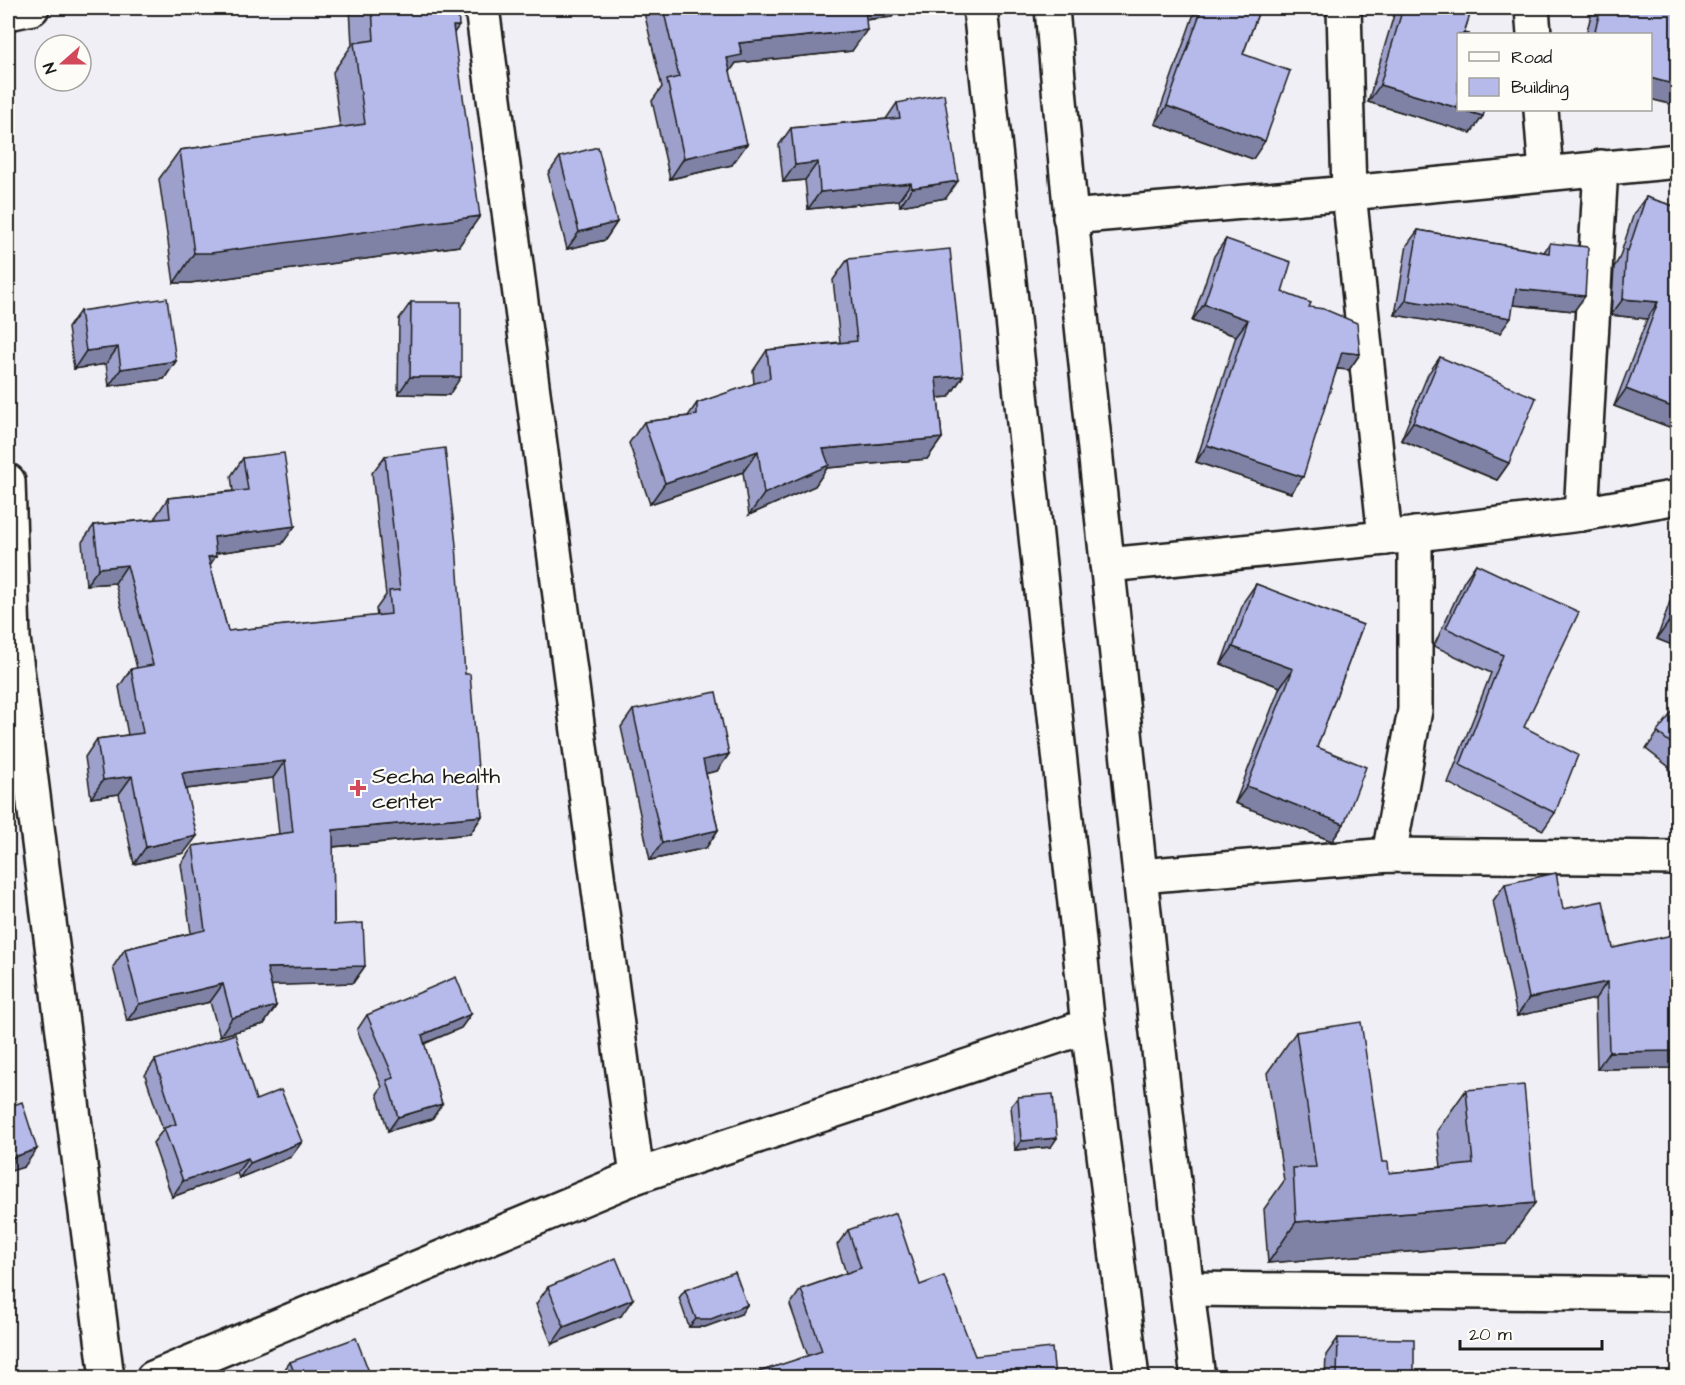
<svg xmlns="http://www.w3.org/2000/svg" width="1685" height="1385" font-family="'Architects Daughter',sans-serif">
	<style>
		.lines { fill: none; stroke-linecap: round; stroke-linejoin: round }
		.minor-casing { stroke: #1c1c1c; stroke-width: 38 }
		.tertiary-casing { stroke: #1c1c1c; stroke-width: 38 }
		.minor { stroke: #fdfcf7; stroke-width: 33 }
		.tertiary { stroke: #fdfcf7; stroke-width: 33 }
		.wall { fill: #9da0ca; stroke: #1c1c1c; stroke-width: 1.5 }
		.shaded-wall { fill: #7f82a4; stroke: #1c1c1c; stroke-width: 1.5 }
		.building { fill: #b6baeb; stroke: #1c1c1c; stroke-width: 1.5 }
		.poi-dot { fill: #d1495b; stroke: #fdfcf7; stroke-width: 2 }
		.labels { text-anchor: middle; stroke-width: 4.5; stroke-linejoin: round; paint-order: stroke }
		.poi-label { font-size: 22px; fill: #1c1c1c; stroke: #fdfcf7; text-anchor: start }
	</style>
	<rect width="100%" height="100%" fill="#efeff5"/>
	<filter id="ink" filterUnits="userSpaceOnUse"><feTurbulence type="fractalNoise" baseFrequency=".0167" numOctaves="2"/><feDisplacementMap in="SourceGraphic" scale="12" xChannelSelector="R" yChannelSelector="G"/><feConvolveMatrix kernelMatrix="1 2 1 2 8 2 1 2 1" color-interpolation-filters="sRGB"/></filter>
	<g filter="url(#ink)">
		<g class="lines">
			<defs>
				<g id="minor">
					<path d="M482,8L637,1176"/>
					<path d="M1344,8L1349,193L1385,538"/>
					<path d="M1532,8L1534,34"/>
					<path d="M8,13L32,8"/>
					<path d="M1541,110L1546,173"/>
					<path d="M1070,217L1349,193L1678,161"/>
					<path d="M8,481L13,638L107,1378"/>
					<path d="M1581,514L1601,167"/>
					<path d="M1107,565L1385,538L1581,514L1678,497"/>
					<path d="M1389,855L1415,710V534"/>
					<path d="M1140,876L1389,855L1678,858"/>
					<path d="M1187,1289L1678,1294"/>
					<path d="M153,1378L637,1176L1088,1026"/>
				</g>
				<g id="tertiary">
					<path d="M980,8L1088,1026L1132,1378"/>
					<path d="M1052,8C1070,224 1094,439 1117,655C1142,896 1167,1137 1198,1378"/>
				</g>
			</defs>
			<!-- minor casing -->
			<use href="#minor" class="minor-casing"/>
			<!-- tertiary casing -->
			<use href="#tertiary" class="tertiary-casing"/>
			<!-- minor -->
			<use href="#minor" class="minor"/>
			<!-- tertiary -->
			<use href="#tertiary" class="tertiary"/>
		</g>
		<!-- wall -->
		<g class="wall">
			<path d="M350,8H458L454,33L459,246L190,283H174L159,179L180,150L340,128L333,72L352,45Z"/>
			<path d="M643,8H898L892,17L866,20L852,51L736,63L730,71L732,165L670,179L652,101L662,87Z"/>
			<path d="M1196,8H1260L1243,54L1253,159L1155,124Z"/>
			<path d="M1396,8H1472L1464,33L1483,116L1471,133L1368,102Z"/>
			<path d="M1593,8H1672V9L1677,10V106L1650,99V34H1586Z"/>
			<path d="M897,103L946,198L900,206L899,200L808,209L805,180L783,182L779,145L791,128L886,119Z"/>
			<path d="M560,157L617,222L605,240L567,249L548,174Z"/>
			<path d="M1646,197L1677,207V430L1614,406L1647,319L1611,315L1614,267L1619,259L1634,213Z"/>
			<path d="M1418,230L1544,252L1550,243L1585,296L1574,311L1513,305L1500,333L1395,315L1407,245Z"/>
			<path d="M1226,239L1282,292L1309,307L1360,354L1349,370L1337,369L1291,493L1196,462L1236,336L1192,321L1214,256Z"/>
			<path d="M848,259L963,376L949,397L938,398L942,438L927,459L827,468L815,486L749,515L743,472L650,504L629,443L644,422L688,416L697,403L754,384L753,371L767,350L840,342L833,280Z"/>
			<path d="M411,302L449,395L398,394L399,319Z"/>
			<path d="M80,311L176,361L164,379L109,386L106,364L74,369L68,328Z"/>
			<path d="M1440,357L1509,463L1497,480L1401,440L1428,374Z"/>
			<path d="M385,456L465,674L482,816L470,834L333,847L334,925L365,966L353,983L271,985L276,1006L264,1024L220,1036L210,1002L127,1021L113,967L125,949L191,933L181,864L193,846L279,834L273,778L186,789L184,853L134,864L119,794L91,798L85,757L97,739L128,735L119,687L131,669L137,668L115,583L86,585L82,542L94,525L156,519V516L168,498L233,491L231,476L243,458L282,544L216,553L210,565L228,631L377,616L376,609L386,595L372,473Z"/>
			<path d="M1476,564L1524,727L1555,813L1543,830L1448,783L1491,673L1434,646L1464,581Z"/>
			<path d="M1677,581V647L1657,639Z"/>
			<path d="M1256,584L1363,625L1317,747L1344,824L1332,841L1235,803L1280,687L1221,664L1244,601Z"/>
			<path d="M1677,706V840L1676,839L1669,767L1646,749Z"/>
			<path d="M633,710L729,754L717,771L706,773L718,830L706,848L650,860L621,727Z"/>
			<path d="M1505,884L1563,909L1613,948L1677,1068L1597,1069L1595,999L1517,1016L1493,901Z"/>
			<path d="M471,1014L461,1028L424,1044L442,1104L432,1119L388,1131L377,1094L382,1087L357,1030L367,1015Z"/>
			<path d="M1296,1032L1389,1173L1441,1167L1437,1131L1466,1090L1506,1244L1268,1263L1264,1209L1284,1181L1267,1073Z"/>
			<path d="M155,1060L256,1100L291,1157L239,1178L237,1173L172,1197L153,1143L163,1130L145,1075Z"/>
			<path d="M1018,1097L1051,1147L1015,1150L1011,1106Z"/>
			<path d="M848,1230L920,1285L975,1356L1055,1377H751L753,1374L808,1356L790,1305L801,1289L846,1273L837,1245Z"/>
			<path d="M548,1287L621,1316L552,1344L536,1304Z"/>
			<path d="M685,1290L741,1314L705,1327H689L679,1298Z"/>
			<path d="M1338,1338L1414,1377H1325L1326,1355Z"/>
			<path d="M290,1362L371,1377H279Z"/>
		</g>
		<!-- shaded-wall -->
		<g class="shaded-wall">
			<path d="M859,8H898L892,17L849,21Z"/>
			<path d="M453,26H459L438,55Z"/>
			<path d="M867,30L852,51L736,63L727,76L713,79L739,43Z"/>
			<path d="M1650,78L1677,85V106L1650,99Z"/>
			<path d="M1380,85L1458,108V110H1462L1483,116L1471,133L1368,102Z"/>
			<path d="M1167,106L1265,141L1253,159L1155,124Z"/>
			<path d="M747,144L732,165L670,179L684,158Z"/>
			<path d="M818,162L805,180L783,182L795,165Z"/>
			<path d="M958,181L946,198L900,206L912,188Z"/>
			<path d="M911,183L899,200L808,209L820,192Z"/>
			<path d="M480,216L459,246L190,283H174L194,253Z"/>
			<path d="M617,222L605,240L567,249L579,232Z"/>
			<path d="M1516,289L1585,296L1574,311L1505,304Z"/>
			<path d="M1623,299L1658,302L1647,319L1611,315Z"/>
			<path d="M1406,300L1511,318L1500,333L1395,315Z"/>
			<path d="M1204,304L1248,320L1236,336L1192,321Z"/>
			<path d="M118,347L106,364L74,369L86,351Z"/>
			<path d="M1342,352L1360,354L1349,370L1330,368Z"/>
			<path d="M176,361L164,379L109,386L121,369Z"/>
			<path d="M963,376L949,397L921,399L936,378Z"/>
			<path d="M410,377H461L449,395L398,394Z"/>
			<path d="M1626,389L1677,409V430L1614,406Z"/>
			<path d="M1413,422L1509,463L1497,480L1401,440Z"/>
			<path d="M942,438L927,459L827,468L815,486L749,515L764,494L823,449Z"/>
			<path d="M1207,445L1303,477L1291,493L1196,462Z"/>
			<path d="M758,451L743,472L650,504L665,483Z"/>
			<path d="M295,526L282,544L202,555L214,537Z"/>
			<path d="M216,556L204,574L208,557Z"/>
			<path d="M127,565L115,583L86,585L99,568Z"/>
			<path d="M1668,623L1677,626V647L1657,639Z"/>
			<path d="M1233,647L1293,669L1280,687L1221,664Z"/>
			<path d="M729,754L717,771L691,777L703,760Z"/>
			<path d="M285,761L273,778L170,791L182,773Z"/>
			<path d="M132,776L119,794L91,798L103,780Z"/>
			<path d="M1247,786L1344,824L1332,841L1235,803Z"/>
			<path d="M482,816L470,834L320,848L333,830Z"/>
			<path d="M718,830L706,848L650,860L662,843Z"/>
			<path d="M197,836L184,853L134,864L146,847Z"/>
			<path d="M365,966L353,983L254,986L267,968Z"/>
			<path d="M1607,982L1595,999L1517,1016L1529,998Z"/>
			<path d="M223,984L210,1002L127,1021L139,1004Z"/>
			<path d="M276,1006L264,1024L220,1036L232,1018Z"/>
			<path d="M471,1014L461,1028L411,1049L422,1035Z"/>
			<path d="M1677,1051V1068L1597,1069L1609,1052Z"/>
			<path d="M442,1104L432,1119L388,1131L398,1117Z"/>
			<path d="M1057,1138L1051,1147L1015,1150L1021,1141Z"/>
			<path d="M302,1142L291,1157L239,1178L250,1163Z"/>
			<path d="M37,1149L24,1167L8,1172V1159Z"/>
			<path d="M248,1158L237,1173L172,1197L183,1181Z"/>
			<path d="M1535,1203L1506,1244L1268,1263L1296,1222Z"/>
			<path d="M633,1299L621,1316L552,1344L564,1327Z"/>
			<path d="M747,1305L741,1314L705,1327H689L696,1319Z"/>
		</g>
		<!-- building -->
		<g class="building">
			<path d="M372,8H458L459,26H453L480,216L211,253H194L180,150L365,124L354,43L374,40Z"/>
			<path d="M663,8H865L867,30L739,43L742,55L727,58L747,144L684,158L667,80L679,77Z"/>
			<path d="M1202,8H1260L1243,54L1290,71L1265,141L1167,106Z"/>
			<path d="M1403,8H1472L1464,33L1470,34H1458V108L1380,85Z"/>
			<path d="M1601,8H1672V9L1677,10V85L1650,78V34H1594Z"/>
			<path d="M944,94L958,181L912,188L911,183L820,192L818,162L795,165L791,128L900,118L897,103Z"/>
			<path d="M1462,110H1485L1483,116Z"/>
			<path d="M598,147L617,222L579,232L560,157Z"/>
			<path d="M1646,197L1677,207V409L1626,389L1658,302L1623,299L1626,250L1628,251Z"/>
			<path d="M1418,230L1549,253L1550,243L1588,247L1585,296L1516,289L1511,318L1406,300Z"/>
			<path d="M1226,239L1291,262L1282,292L1311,303L1309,307L1324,309L1357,323L1360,354L1342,352L1303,477L1207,445L1248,320L1204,304Z"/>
			<path d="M950,249L963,376L936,378L942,438L823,449L829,465L764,494L758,451L665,483L644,422L697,415V403L770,378L767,350L857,341L848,259Z"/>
			<path d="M167,298L176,361L121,369L118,347L86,351L80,311Z"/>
			<path d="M411,302H461V377H410Z"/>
			<path d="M1440,357L1536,398L1509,463L1413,422Z"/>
			<path d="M445,448L456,545L465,674H470L482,816L333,830L334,925L363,923L365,966L267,968L276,1006L232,1018L223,984L139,1004L125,949L205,930L193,846L293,832L285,761L182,773L197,836L146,847L132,776L103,780L97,739L143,733L131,669L153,665L127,565L99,568L94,525L170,518L168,498L248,490L243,458L284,453L295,526L214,537L216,556L208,557L228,631L391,614L389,591L400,590L385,456Z"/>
			<path d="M1476,564L1579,612L1524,727L1578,755L1555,813L1460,765L1503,655L1446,628Z"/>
			<path d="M1256,584L1363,625L1317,747L1366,767L1344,824L1247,786L1293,669L1233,647Z"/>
			<path d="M1677,597V626L1668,623Z"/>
			<path d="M716,692L729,754L703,760L718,830L662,843L633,710Z"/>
			<path d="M1677,706V748L1657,732Z"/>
			<path d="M1556,873L1563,909L1603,901L1613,948L1677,934V1051L1609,1052L1607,982L1529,998L1505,884Z"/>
			<path d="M456,977L471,1014L422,1035L442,1104L398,1117L387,1080L394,1078L367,1015Z"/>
			<path d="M1361,1022L1382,1162H1388L1389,1173L1473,1164L1466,1090L1524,1085L1535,1203L1296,1222L1293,1168L1316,1167L1296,1032Z"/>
			<path d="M235,1034L256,1100L281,1090L302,1142L250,1163L248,1158L183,1181L164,1128L176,1124L155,1060Z"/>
			<path d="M1053,1094L1057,1138L1021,1141L1018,1097Z"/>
			<path d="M22,1102L37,1149L8,1159V1107Z"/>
			<path d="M896,1213L920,1285L944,1276L975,1356L1052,1348L1055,1377H755L753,1374L822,1351L801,1289L861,1268L848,1230Z"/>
			<path d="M616,1258L633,1299L564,1327L548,1287Z"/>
			<path d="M735,1272L747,1305L711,1319H696L685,1290Z"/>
			<path d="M356,1338L371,1377H296L290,1362Z"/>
			<path d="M1338,1338L1414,1339V1377H1337Z"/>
			<path d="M1534,1372L1607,1377H1534Z"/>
		</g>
	</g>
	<!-- markers -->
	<path class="poi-dot" d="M355 779h6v6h6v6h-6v6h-6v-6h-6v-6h6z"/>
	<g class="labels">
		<!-- poi labels -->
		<g class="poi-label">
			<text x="372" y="783">Secha health<tspan x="372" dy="25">center</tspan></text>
		</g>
	</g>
	<!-- margin -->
	<rect width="1685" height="1385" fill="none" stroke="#fdfcf7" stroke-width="30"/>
	<rect x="15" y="15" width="1655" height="1355" fill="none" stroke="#1c1c1c" stroke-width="2" filter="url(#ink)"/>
	<!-- legend -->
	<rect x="1457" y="33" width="195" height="78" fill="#fdfcf7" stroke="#a3a29f" stroke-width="1.5"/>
	<rect x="1469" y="52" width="30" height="9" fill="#fdfcf7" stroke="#a3a29f" stroke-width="1.5"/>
	<text x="1511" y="63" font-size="18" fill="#1c1c1c">Road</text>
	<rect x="1469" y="78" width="30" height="18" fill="#b6baeb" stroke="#a3a29f" stroke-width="1.5"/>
	<text x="1511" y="93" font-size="18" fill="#1c1c1c">Building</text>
	<!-- north arrow -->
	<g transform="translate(63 63) rotate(249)"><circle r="28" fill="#fdfcf7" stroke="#a3a29f" stroke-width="1.5"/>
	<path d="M0-4.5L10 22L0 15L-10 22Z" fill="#d1495b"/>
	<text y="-9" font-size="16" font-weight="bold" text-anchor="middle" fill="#1c1c1c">N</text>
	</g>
	<!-- scale -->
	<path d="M1460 1340v9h142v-9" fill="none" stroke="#1c1c1c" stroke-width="3"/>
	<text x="1469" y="1340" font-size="18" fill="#1c1c1c" stroke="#fdfcf7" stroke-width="4.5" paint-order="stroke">20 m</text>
</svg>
